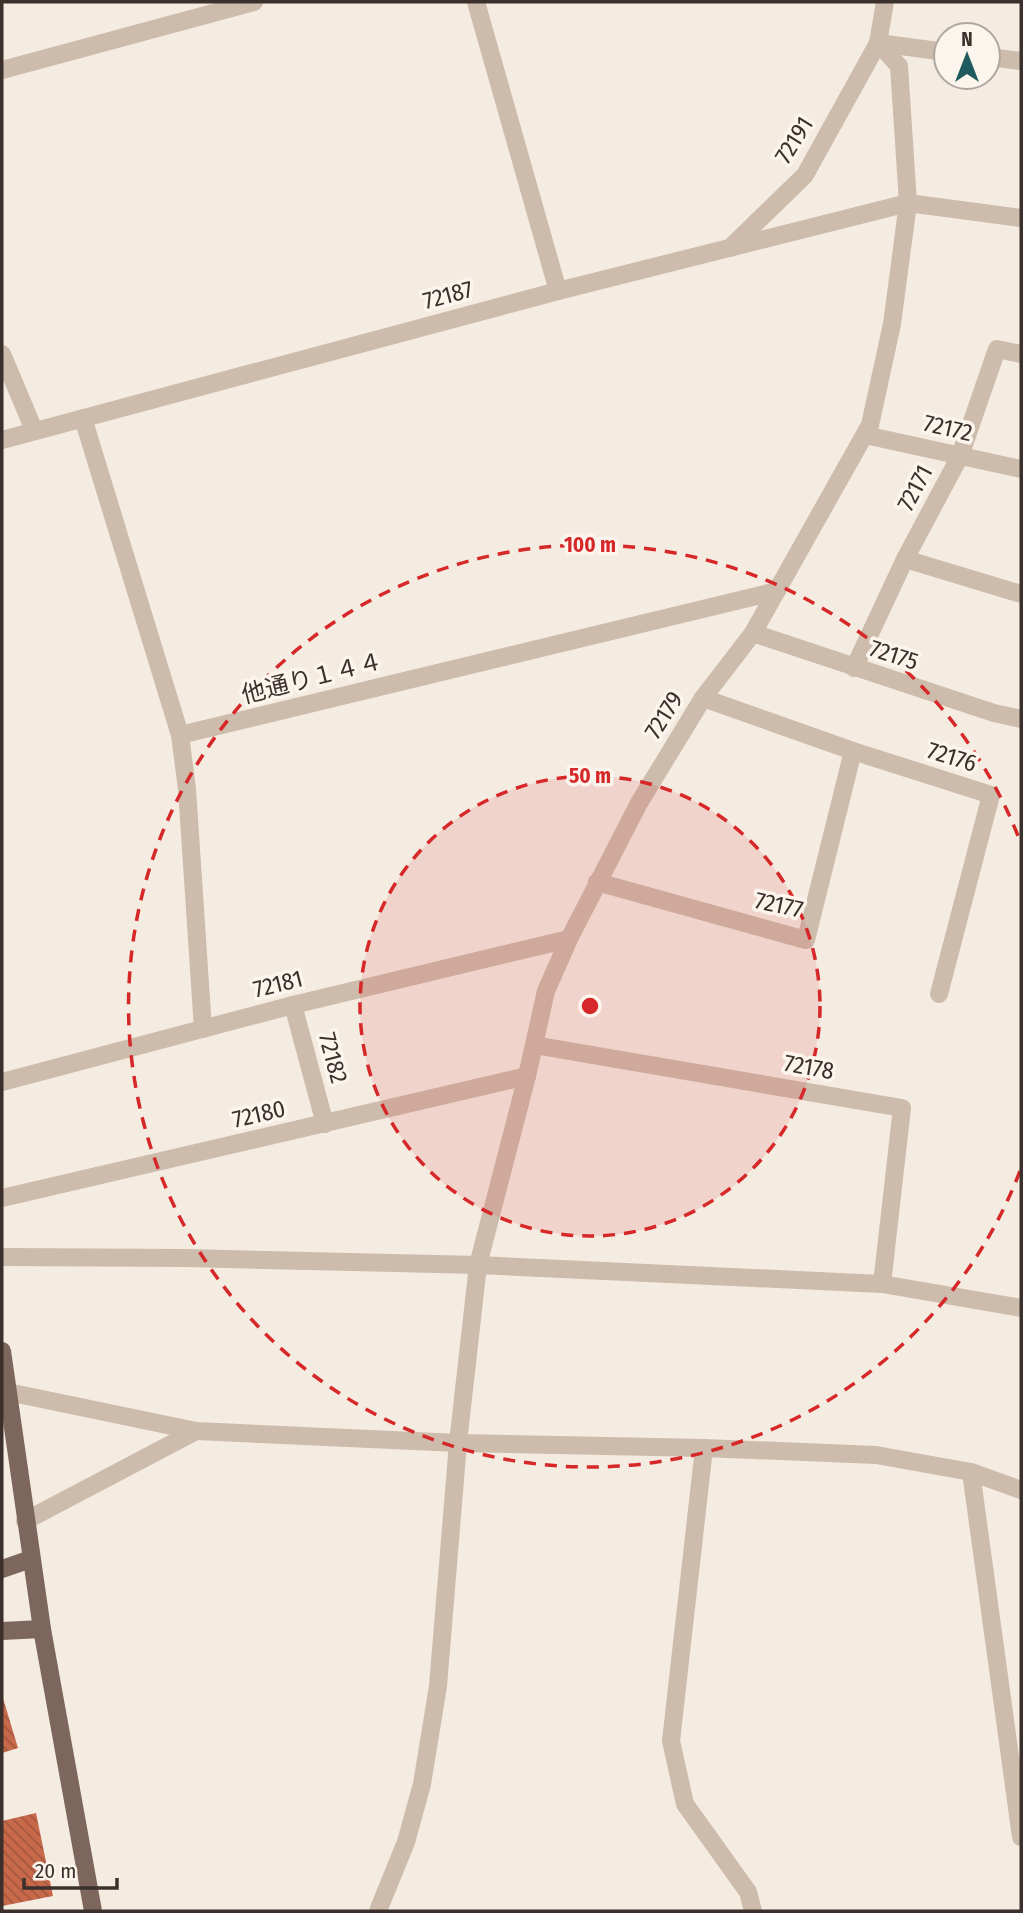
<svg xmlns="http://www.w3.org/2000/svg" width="1023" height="1913" font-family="'Fira Sans Condensed','Noto Sans SC','Noto Sans JP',sans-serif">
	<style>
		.building { fill: url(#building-back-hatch) }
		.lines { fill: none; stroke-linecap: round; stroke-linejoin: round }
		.minor { stroke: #cdbbac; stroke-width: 18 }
		.major { stroke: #7d675c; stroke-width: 18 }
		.ring { fill: none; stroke: #d62828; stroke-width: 3.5; stroke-dasharray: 12 9 }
		.labels { text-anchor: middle; stroke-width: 7; stroke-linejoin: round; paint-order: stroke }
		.street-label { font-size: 24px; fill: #3b302b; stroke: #fbf5ee }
		.centre { fill: #d62828; stroke: #fbf5ee; stroke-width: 3.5 }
		.ring-label { font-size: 21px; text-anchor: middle; font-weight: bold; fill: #d62828; stroke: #fbf5ee; stroke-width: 7; stroke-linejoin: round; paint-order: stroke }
	</style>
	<defs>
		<pattern id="building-back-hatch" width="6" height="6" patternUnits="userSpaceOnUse" patternTransform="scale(1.75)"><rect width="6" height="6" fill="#c8694b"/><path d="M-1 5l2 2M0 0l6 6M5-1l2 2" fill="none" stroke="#a4573f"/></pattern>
	</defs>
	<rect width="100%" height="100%" fill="#f4ebe1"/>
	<!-- building -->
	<g class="building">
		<path d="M2,1695L18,1748L2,1753Z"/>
		<path d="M36,1813L53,1896L2,1906V1821Z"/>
	</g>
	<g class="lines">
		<!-- minor -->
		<g class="minor">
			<path d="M476,2L558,291"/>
			<path d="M878,43L946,52"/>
			<path d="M988,57L1021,61"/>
			<path d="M2,70L254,2"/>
			<path d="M730,248L805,175L878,43L885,2"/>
			<path d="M2,354L34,430"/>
			<path d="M83,418L180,735L777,591"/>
			<path d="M865,435L1021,469"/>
			<path d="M2,440L558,291L908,203L1021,218"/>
			<path d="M905,559L1021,594"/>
			<path d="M753,633L994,713L1021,719"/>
			<path d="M854,668L905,559L960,456L997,349L1021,354"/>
			<path d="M703,698L853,751L991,795L939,994"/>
			<path d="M180,735L187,789L203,1029"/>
			<path d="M597,882L806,940L853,751"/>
			<path d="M293,1005L325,1124"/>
			<path d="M534,1045L902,1108L882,1284"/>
			<path d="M2,1082L293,1005L569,939"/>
			<path d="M2,1198L527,1076"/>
			<path d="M2,1257L185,1258L478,1265L882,1284L1021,1308"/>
			<path d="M8,1392L196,1431L458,1443L704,1448L876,1455L971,1472L1021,1490"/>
			<path d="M704,1448L671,1741L685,1804L748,1892L753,1911"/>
			<path d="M971,1472L1021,1837"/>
			<path d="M25,1521L196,1431"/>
			<path d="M378,1911L406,1842L422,1784L438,1686L458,1443L478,1265L527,1076L546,991L569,939L639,803L703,698L753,633L870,425L892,324L908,203L899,66L878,43"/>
		</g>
		<!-- major -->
		<g class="major">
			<path d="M2,1351L42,1629L93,1911"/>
			<path d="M2,1569L31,1559"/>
			<path d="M2,1631L42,1629"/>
		</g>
	</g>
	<!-- distance rings -->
	<circle cx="590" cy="1006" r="230" fill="#d62828" fill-opacity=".12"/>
	<g class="ring">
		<circle cx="590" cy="1006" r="230"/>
		<path d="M1020 1171A461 461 0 1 1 1020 841"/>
	</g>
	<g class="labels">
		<!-- street labels -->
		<g class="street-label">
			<text transform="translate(794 140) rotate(-58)" y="8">72191</text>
			<text transform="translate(448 295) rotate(-15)" y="8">72187</text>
			<text transform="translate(948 428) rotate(13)" y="8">72172</text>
			<text transform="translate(915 488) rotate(-62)" y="8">72171</text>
			<text transform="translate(894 655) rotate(18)" y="8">72175</text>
			<text transform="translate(312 678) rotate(-14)" y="8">他通り１４４</text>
			<text transform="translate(664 715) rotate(-58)" y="8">72179</text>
			<text transform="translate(952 757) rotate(17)" y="8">72176</text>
			<text transform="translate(779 905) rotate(12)" y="8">72177</text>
			<text transform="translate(278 984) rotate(-14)" y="8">72181</text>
			<text transform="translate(333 1058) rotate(75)" y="8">72182</text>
			<text transform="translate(809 1067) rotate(10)" y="8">72178</text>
			<text transform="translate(259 1114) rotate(-13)" y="8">72180</text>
		</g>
	</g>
	<circle cx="590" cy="1006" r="10" class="centre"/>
	<g class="ring-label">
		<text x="590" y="552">100 m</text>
		<text x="590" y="783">50 m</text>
	</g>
	<!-- border -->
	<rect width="1023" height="1913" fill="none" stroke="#3b302b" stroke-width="7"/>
	<!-- north arrow -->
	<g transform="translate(967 56)"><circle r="33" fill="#fbf5ee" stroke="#aea6a0" stroke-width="2"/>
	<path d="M0-5L12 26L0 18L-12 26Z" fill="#1f5a5e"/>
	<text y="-10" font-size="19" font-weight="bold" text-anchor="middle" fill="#3b302b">N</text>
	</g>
	<!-- scale -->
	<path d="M24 1878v10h93v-10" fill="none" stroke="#3b302b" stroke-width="3.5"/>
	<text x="35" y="1878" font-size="21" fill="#3b302b" stroke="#fbf5ee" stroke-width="5" paint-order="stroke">20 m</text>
</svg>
